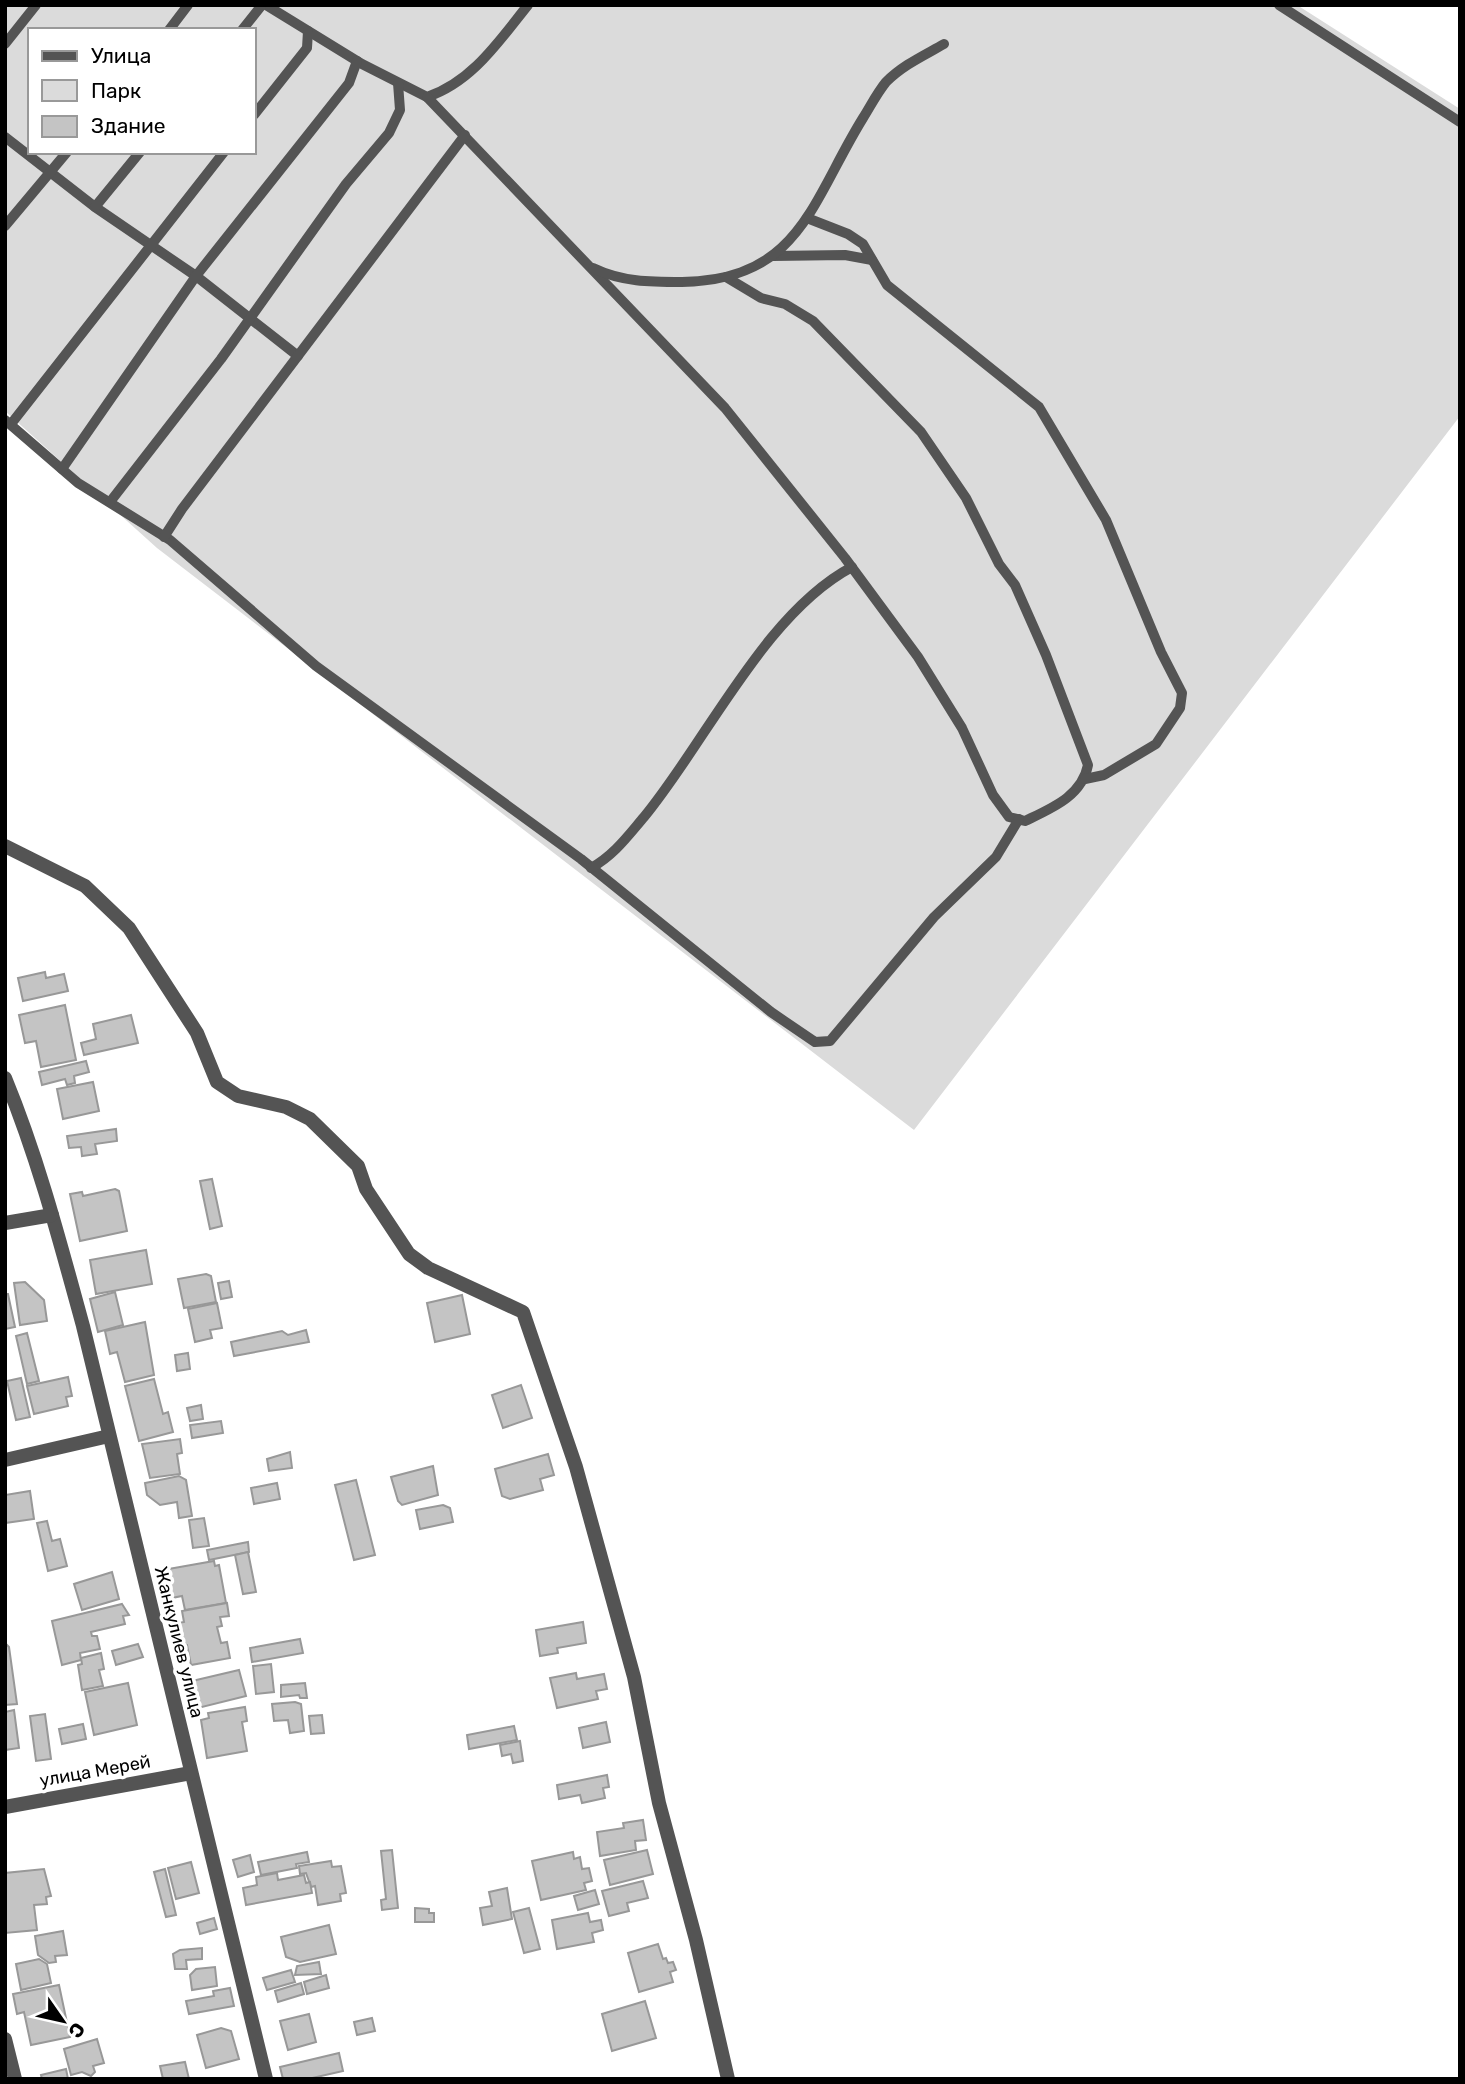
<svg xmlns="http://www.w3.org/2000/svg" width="1465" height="2084" font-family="Rubik,sans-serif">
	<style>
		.green { fill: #dbdbdb; fill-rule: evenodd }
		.building { fill: #c4c4c4; stroke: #989898; stroke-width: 2 }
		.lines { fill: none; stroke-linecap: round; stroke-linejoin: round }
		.service { stroke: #545454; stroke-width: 10 }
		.minor { stroke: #545454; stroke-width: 14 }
		.labels { text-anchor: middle; stroke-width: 7; stroke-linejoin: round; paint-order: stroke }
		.street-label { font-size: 18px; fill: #000; stroke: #fff }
	</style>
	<rect width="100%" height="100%" fill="#fff"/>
	<!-- green -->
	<path class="green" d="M5,5H1297L1460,109V416L914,1130L157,548L5,411ZM30,30H254V152H30Z"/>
	<!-- building -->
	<g class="building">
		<path d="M45,972L46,978L64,974L68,991L23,1001L18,978Z"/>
		<path d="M65,1005L76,1060L41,1067L36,1041L25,1043L19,1015Z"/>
		<path d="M131,1015L138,1043L84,1055L81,1043L96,1039L93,1024Z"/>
		<path d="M86,1061L89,1072L74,1076L75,1083L67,1085L65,1079L42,1085L39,1072Z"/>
		<path d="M93,1082L99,1111L63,1119L57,1089Z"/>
		<path d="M116,1129L117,1141L95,1144L97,1154L82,1156L81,1147L69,1148L67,1136Z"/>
		<path d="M212,1179L222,1226L210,1229L200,1181Z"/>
		<path d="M115,1189L119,1191L127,1231L80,1241L70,1194L82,1192L83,1196Z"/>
		<path d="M146,1250L152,1284L96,1294L90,1260Z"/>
		<path d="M206,1274L211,1276L216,1302L184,1308L178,1279Z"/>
		<path d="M229,1281L232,1297L221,1299L218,1283Z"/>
		<path d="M25,1282L44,1300L47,1321L20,1325L14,1283Z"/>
		<path d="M115,1292L123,1325L98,1332L90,1299Z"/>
		<path d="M5,1294H8L15,1327L5,1329Z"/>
		<path d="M462,1295L470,1334L435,1342L427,1303Z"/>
		<path d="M217,1303L222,1328L210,1330L212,1338L195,1342L188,1309Z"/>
		<path d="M145,1322L154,1375L125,1382L117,1352L110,1354L105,1331Z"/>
		<path d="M306,1330L309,1342L234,1356L231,1342L282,1331L288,1335Z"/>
		<path d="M27,1333L39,1381L27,1384L16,1336Z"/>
		<path d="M188,1353L190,1369L177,1371L175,1355Z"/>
		<path d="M68,1377L72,1396L66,1397L68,1406L34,1414L27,1386Z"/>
		<path d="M21,1378L30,1417L16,1420L7,1381Z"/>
		<path d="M154,1379L163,1414L168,1412L173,1432L139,1441L125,1386Z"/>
		<path d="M521,1385L532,1418L503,1428L492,1395Z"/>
		<path d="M201,1405L203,1419L190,1421L187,1408Z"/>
		<path d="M221,1421L223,1433L192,1438L190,1425Z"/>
		<path d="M180,1439L182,1453L177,1454L180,1474L150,1478L142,1444Z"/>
		<path d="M290,1452L292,1468L269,1471L267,1459Z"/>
		<path d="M548,1454L554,1475L540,1479L543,1490L510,1499L502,1496L495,1469Z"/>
		<path d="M433,1466L438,1495L402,1505L398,1501L391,1477Z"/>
		<path d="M179,1476L186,1480L192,1516L179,1518L177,1502L160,1505L147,1495L145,1483Z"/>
		<path d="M356,1480L375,1555L354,1560L335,1485Z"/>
		<path d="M277,1483L280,1499L254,1504L251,1488Z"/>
		<path d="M30,1491L34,1519L5,1523V1495Z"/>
		<path d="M443,1505L450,1508L453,1522L420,1529L416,1510Z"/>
		<path d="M204,1518L209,1546L193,1548L189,1520Z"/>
		<path d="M47,1521L52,1541L60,1539L67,1566L48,1571L37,1523Z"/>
		<path d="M248,1542L249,1552L209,1560L207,1550Z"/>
		<path d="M248,1552L256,1592L243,1594L235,1555Z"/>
		<path d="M214,1561L215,1566L219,1565L226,1603L185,1610L182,1596L162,1600L157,1571Z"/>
		<path d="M112,1572L119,1599L82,1610L74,1584Z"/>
		<path d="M227,1603L229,1616L220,1617L222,1626L217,1627L221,1643L227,1642L230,1658L191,1665L187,1645L178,1646L173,1624L184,1622L182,1611Z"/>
		<path d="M122,1604L129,1615L123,1616L125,1624L91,1632L92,1636H97L100,1649L80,1653L81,1660L62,1665L52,1621Z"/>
		<path d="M583,1622L586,1643L557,1648L558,1653L540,1656L536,1630Z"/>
		<path d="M300,1639L303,1653L252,1662L250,1648Z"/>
		<path d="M5,1643L9,1647L17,1704L5,1705Z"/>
		<path d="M138,1644L143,1657L116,1665L112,1651Z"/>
		<path d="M101,1653L104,1669L99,1670L103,1686L82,1690L78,1665L82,1664L81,1658Z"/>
		<path d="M271,1664L274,1692L256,1694L253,1666Z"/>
		<path d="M239,1670L246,1696L202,1707L197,1704L192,1681Z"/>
		<path d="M576,1673L577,1679L604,1674L607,1689L596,1691L598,1699L557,1708L550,1678Z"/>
		<path d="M128,1683L137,1725L94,1735L85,1692Z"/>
		<path d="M305,1683L307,1698H300L299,1695L281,1697V1685Z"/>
		<path d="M295,1702L301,1704L304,1731L290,1733L288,1720L274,1721L272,1704Z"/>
		<path d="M245,1707L247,1721L242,1722L247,1751L207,1758L201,1720L209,1718L208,1713Z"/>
		<path d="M14,1710L19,1748L5,1750V1712Z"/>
		<path d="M45,1714L51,1759L36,1761L30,1716Z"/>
		<path d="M322,1715L324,1733L311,1734L309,1716Z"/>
		<path d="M606,1722L610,1742L583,1748L579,1728Z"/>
		<path d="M83,1724L86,1739L62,1744L59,1729Z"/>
		<path d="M514,1726L517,1740L469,1749L467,1735Z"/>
		<path d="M520,1741L523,1761L513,1763L511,1754L502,1756L500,1745Z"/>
		<path d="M607,1775L609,1787L603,1788L605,1798L582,1803L580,1795L559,1799L557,1785Z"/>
		<path d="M643,1820L646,1840L635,1841L636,1850L600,1856L597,1832L624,1828L623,1823Z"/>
		<path d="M392,1850L398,1908L382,1910L381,1900L386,1899L381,1851Z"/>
		<path d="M647,1850L653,1874L610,1885L604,1860Z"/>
		<path d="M307,1852L309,1862L296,1864L297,1868L261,1875L258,1862Z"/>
		<path d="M573,1852L574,1859L580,1857L582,1869L589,1868L592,1881L584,1883L586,1890L541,1900L532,1861Z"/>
		<path d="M250,1855L254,1872L238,1877L233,1860Z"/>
		<path d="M331,1861L332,1867L341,1866L346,1893L340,1894L341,1901L318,1905L315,1886L311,1887L306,1873L300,1874L299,1866Z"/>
		<path d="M191,1862L199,1893L176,1899L168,1868Z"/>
		<path d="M44,1869L51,1896L46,1897L47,1904L34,1905L37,1930L5,1933V1873Z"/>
		<path d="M165,1869L176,1915L166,1917L154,1872Z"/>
		<path d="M277,1873L278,1880L304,1875L306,1883L310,1882L312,1893L246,1905L243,1888L257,1885L256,1877Z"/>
		<path d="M643,1881L648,1898L627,1903L629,1911L609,1916L602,1891Z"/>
		<path d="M507,1888L512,1919L483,1925L480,1908L492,1906L489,1892Z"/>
		<path d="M595,1890L599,1904L578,1910L574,1896Z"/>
		<path d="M415,1908L429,1909V1913H434V1922H415Z"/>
		<path d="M529,1908L540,1949L524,1953L513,1912Z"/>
		<path d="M588,1913L590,1922L601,1920L603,1930L592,1933L594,1942L557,1949L552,1920Z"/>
		<path d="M214,1918L217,1929L200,1934L197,1923Z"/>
		<path d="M329,1925L336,1954L300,1962L286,1957L281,1937Z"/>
		<path d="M63,1931L67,1955L55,1956L56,1962L49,1963L38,1955L35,1936Z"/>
		<path d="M658,1944L663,1959L666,1958L668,1963L673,1962L676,1970L670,1972L673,1982L639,1992L628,1953Z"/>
		<path d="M202,1948V1959L186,1960L187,1969H175L173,1954L180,1950Z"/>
		<path d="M39,1959L47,1964L51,1983L21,1990L16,1964Z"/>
		<path d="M319,1962L321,1974L295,1975L297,1966Z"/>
		<path d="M215,1967L217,1986L192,1990L190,1975L196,1969Z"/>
		<path d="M291,1970L295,1982L267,1990L263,1978Z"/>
		<path d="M326,1975L329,1988L307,1994L304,1982Z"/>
		<path d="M301,1983L304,1994L278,2002L275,1991Z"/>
		<path d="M59,1985L70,2037L31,2045L24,2012L17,2014L13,1994Z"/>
		<path d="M230,1988L234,2006L189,2014L186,2001L214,1996L213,1991Z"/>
		<path d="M645,2001L656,2038L612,2051L602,2014Z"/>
		<path d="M309,2014L316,2042L288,2050L280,2021Z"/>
		<path d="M372,2018L375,2031L357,2035L354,2022Z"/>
		<path d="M221,2028L231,2031L239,2059L206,2068L197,2035Z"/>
		<path d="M97,2039L104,2063L93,2066L95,2072L91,2076L82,2072L71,2075L64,2049Z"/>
		<path d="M339,2053L343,2071L308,2079H283L280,2067Z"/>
		<path d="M185,2062L189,2079H163L160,2066Z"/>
		<path d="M66,2069L68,2079H42L41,2075Z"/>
	</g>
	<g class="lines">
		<!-- service -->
		<g class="service">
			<path d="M266,5L362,64L427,97C472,82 499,41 528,5"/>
			<path d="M1279,5L1460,122"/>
			<path d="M169,30L188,5"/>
			<path d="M242,30L262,5"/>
			<path d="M5,44L36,5"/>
			<path d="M427,97L725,408L845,558L918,657L962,728L993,795L1009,817L1025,821C1052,808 1082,796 1088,765L1046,655L1015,585L999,564L966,498L921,432L813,321L785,304L761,298L726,277"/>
			<path d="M254,115L307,48L308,31"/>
			<path d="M5,137L95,207L196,276L298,356"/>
			<path d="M95,207L140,152"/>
			<path d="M807,218L848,234L863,244L887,285L1039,407L1106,520L1161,652L1182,693L1180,708L1156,744L1104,775L1085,779"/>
			<path d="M5,226L67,152"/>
			<path d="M773,256L845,255L872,260"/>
			<path d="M593,268C622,282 650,282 682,282C800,280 811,202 863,118C870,107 877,93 886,82C903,65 923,56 944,44"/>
			<path d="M5,420L78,483L170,540L316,666L581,859L771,1012L815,1042L830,1041L934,917L996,857L1019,819"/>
			<path d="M11,424L224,152"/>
			<path d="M62,469L196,276L349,83L357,61"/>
			<path d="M110,502L221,359L346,184L389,133L400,110L398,83"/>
			<path d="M164,537L182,509L465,135"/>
			<path d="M591,868C614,855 627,837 644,817C706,742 765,613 852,567"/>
		</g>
		<!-- minor -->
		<g class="minor">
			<path d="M5,846L85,886L129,928L197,1033L217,1082L238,1096L286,1107L310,1119L358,1166L366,1189L409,1254L428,1268L523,1312L576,1467L634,1677L659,1803L696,1940L728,2079"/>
			<path d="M5,1078C38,1158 60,1242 83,1326L266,2079"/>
			<path d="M5,1223L52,1215"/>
			<path d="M5,1460L109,1436"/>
			<path d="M5,1807L191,1773"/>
			<path d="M5,2039L15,2079"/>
		</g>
	</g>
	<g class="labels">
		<!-- street labels -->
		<g class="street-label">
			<text transform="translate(179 1642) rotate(76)" y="6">Жанкулиев улица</text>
			<text transform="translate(95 1771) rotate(-10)" y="6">улица Мерей</text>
		</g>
	</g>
	<!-- border -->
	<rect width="1465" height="2084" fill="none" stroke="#000000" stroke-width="14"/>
	<!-- legend -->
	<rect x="28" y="28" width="228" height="126" fill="#ffffff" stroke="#999999" stroke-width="2"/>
	<rect x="42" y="51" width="35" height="10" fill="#545454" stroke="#999999" stroke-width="2"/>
	<text x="91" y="63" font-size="21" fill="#000000">Улица</text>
	<rect x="42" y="80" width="35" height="21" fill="#dbdbdb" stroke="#999999" stroke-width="2"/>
	<text x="91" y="98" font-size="21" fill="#000000">Парк</text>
	<rect x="42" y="116" width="35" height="21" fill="#c4c4c4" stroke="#999999" stroke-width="2"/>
	<text x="91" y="133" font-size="21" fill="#000000">Здание</text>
	<!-- north arrow -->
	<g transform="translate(63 2021) rotate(124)" stroke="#ffffff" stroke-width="5" paint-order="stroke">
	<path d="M0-5L12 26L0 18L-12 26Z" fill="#000000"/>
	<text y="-10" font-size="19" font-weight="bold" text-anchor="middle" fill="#000000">С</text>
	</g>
</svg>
